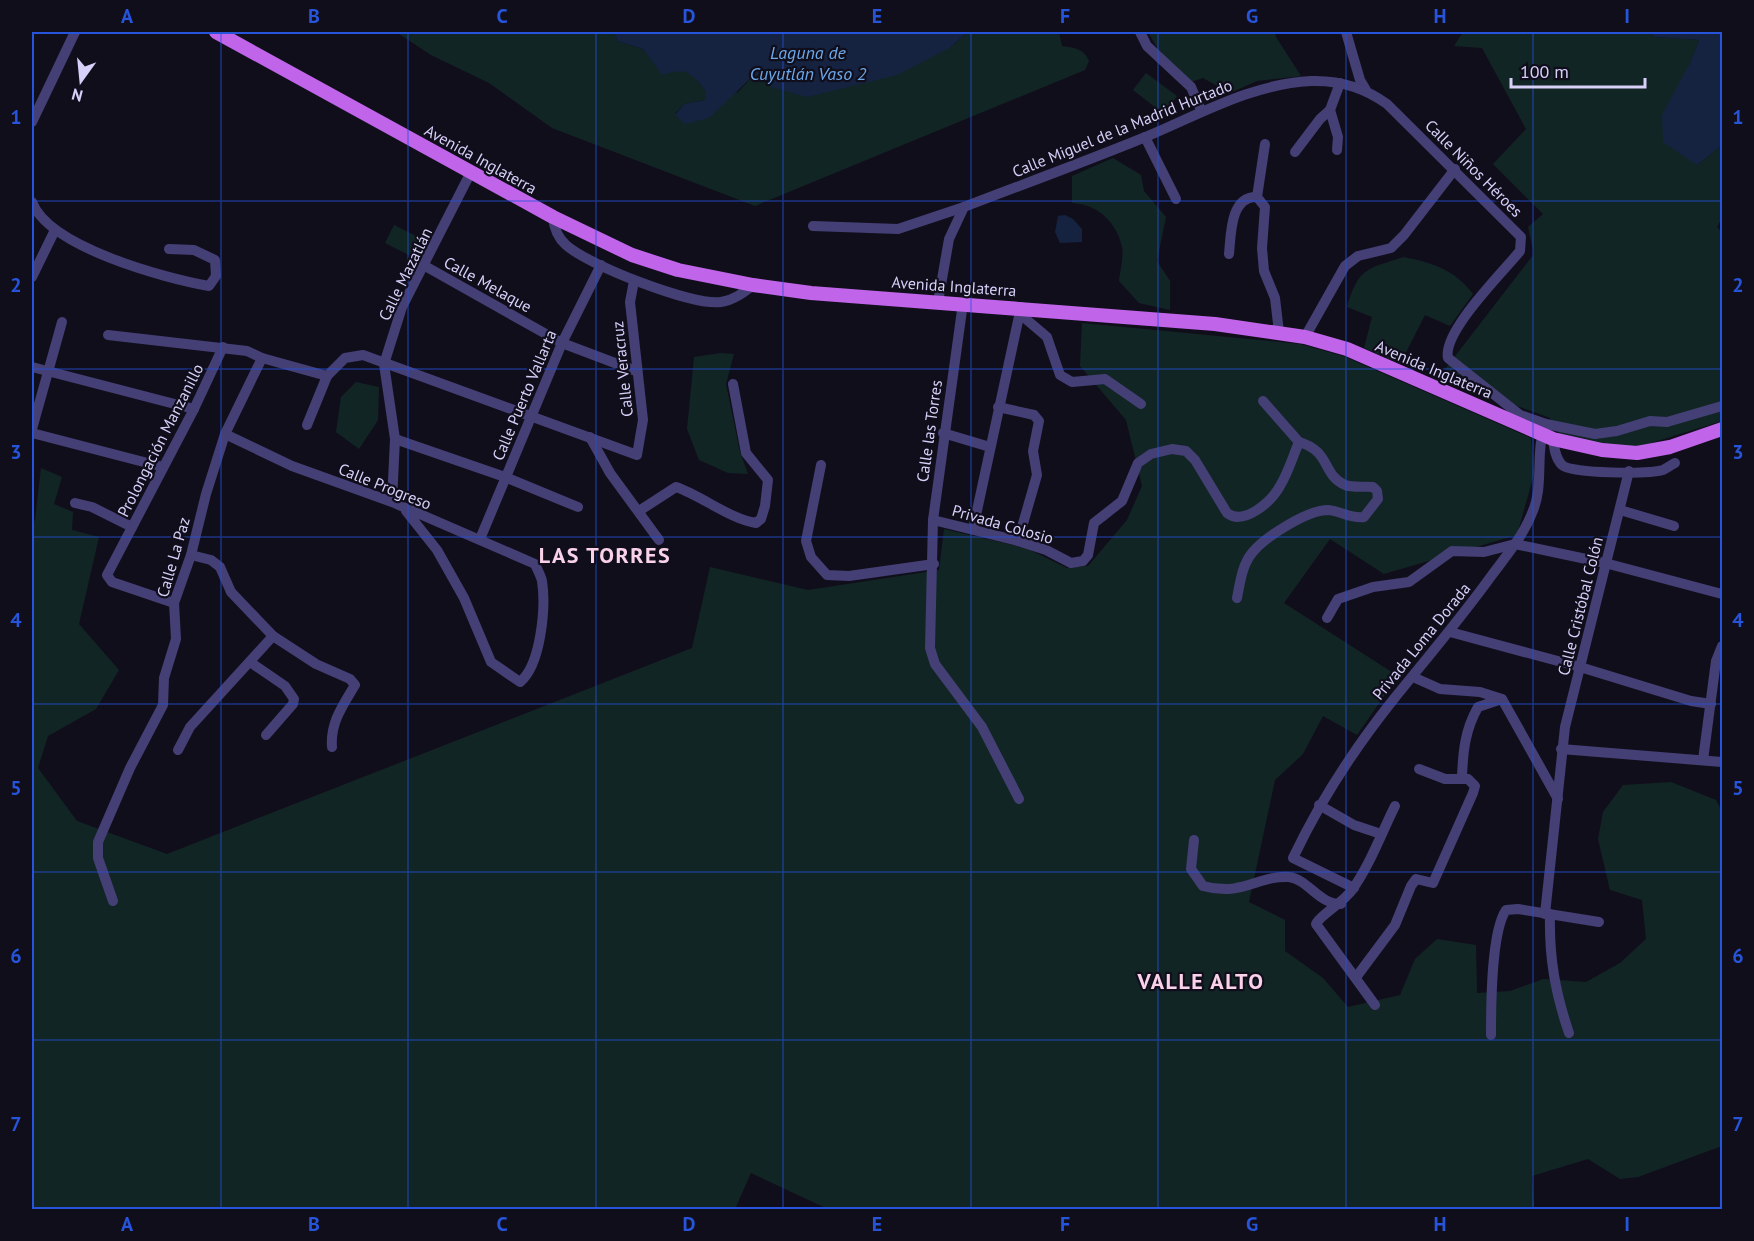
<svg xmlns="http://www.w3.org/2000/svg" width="1754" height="1241" font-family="'PT Sans',sans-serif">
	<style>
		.green { fill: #122525 }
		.water { fill: #152340 }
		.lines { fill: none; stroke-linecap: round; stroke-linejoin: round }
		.minor { stroke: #443f75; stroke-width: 10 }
		.major { stroke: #c065ea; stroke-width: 14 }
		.grid { fill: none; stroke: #2654da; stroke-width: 1.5; stroke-opacity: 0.55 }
		.labels { text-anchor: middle; stroke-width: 4.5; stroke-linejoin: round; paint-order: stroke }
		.street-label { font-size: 16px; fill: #d7d0f9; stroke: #110e1c }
		.water-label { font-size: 18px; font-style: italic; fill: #6ba9eb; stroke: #110e1c }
		.district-label { font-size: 22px; font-weight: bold; letter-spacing: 1.5px; fill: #f9d1e8; stroke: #110e1c }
		.neatline { fill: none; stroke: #2654da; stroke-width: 2 }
		.grid-label { font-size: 20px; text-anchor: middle; font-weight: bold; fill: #2654da }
	</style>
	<rect width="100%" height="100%" fill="#110e1c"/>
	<!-- green -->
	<g class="green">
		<path d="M396,32H615L617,41L643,49L653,61L693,75L707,93L705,100L684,104L675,114L738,92L754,75L951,47L967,32H1059L1062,46C1074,48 1084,48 1089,61L1085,70L755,206L552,128L489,83L431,55Z"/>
		<path d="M1148,32H1275L1276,37L1301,76L1257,81L1230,93L1203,78L1191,82L1163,58Z"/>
		<path d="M1463,32H1647L1655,37L1699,40L1689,65L1697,165L1722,145V218L1717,227L1722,232V421L1638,447L1600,444L1560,435L1550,418L1439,377L1534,254L1528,227L1543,214L1493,164L1526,129L1482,48L1454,46Z"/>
		<path d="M1146,73L1177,96L1164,114L1133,90Z"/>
		<path d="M1113,158L1141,175L1144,191L1166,217L1157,261L1170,281V310L1139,303L1119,281C1120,271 1124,257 1122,247C1117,222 1097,204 1072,203V176Z"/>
		<path d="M394,225L428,242L419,260L385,243Z"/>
		<path d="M1404,257C1433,263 1455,270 1473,294L1450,326L1425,315L1400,364L1364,348L1372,317L1347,307C1359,267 1367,269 1404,257Z"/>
		<path d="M1082,323L1300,344L1343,356L1531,438L1534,474L1517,535L1384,574L1330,539L1284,603L1398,676L1357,735L1323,716L1303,754L1275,780L1249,902L1285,920V951L1323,978L1348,1007L1400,995L1415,959L1437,939L1476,945L1477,993L1510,991L1543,979L1586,982L1620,963L1646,939L1642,900L1610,890L1598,839L1603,812L1623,785L1671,782L1716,800L1722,811V1146L1638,1177L1620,1179L1588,1159L1532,1176L1534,1210H830L751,1173L735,1209H32V524L35,520L41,468L62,477L54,504L73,512L72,530L99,537L79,624L119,670L96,709L48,736L38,768L77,821L167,854L692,648L710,567L808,590L939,570L944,529L1026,548L1067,568L1088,566L1127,520L1142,486L1126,420L1080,366Z"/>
		<path d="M721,353L734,354L726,384L740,452L748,474L728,473L699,460L687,429L694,357Z"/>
		<path d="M356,382L379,387L378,420L359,449L336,432L341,397Z"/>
	</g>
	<!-- water -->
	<g class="water">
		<path d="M615,32H967L951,47L897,75L807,97L771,87L764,75H754L709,118L685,124L675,115L684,104L705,100L706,92C692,73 687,67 662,75L643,49L617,41Z"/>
		<path d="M1647,32H1722V145L1697,165L1663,142L1662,115L1689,65L1699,40L1655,37Z"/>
		<path d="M1065,215L1073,219L1082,229V242L1060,243L1055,232L1058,216Z"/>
	</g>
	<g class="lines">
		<!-- minor -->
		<g class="minor">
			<path d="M1140,32L1147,46L1191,87L1201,110"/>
			<path d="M1346,32L1360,80L1366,90"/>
			<path d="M1330,110L1338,137L1337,150"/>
			<path d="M32,122L75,32"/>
			<path d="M1145,137L1176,199"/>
			<path d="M1295,152L1320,119L1330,110L1340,83"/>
			<path d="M1257,197L1265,207L1262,248L1264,271L1275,298L1279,332"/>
			<path d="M1257,197L1265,144"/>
			<path d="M32,202C49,247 164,278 209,286L216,276L215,260L194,250L169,249"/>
			<path d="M553,217C554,228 558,238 566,245C588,265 692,306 721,302C734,300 743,293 753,285"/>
			<path d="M813,226L898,229L964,207"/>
			<path d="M1229,254C1231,235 1230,196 1257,197"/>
			<path d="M425,266L562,343L636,371"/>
			<path d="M32,277L55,230"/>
			<path d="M938,302L949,239L964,207C1024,184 1084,162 1143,138C1197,116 1250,84 1311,81C1339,80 1365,88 1387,104L1521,237L1520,251C1503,272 1442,332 1448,358L1520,415L1546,424C1534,451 1545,485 1532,513C1523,536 1507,555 1492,575C1461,618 1427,658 1393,700C1354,749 1320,801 1293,858L1354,888"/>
			<path d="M963,303L933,520L930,648L935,664L982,727L1019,799"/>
			<path d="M1020,314L1047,337L1060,375L1072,382L1105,379L1141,404"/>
			<path d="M108,335L247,351L262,358L327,376L345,358L363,355L637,455L643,420L630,302L634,281"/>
			<path d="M1305,337L1345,266L1358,256L1391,248L1404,235L1455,169"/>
			<path d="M32,367L194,409"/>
			<path d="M1263,401L1299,442"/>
			<path d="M998,407L1034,415L1039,421L1033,451L1037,475L1018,541"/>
			<path d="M1546,424L1595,434L1617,431L1650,421L1667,422L1722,406"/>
			<path d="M307,425L327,376"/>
			<path d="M32,429L62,322"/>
			<path d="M32,433L163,467"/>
			<path d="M943,433L990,447"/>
			<path d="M225,434L292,466L392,502L535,564C537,569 541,576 542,581C546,607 541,665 520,682L491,662L464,598L437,550L406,511"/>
			<path d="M590,437L610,473L659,540"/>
			<path d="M395,439L505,477L578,507"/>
			<path d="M1553,439C1554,447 1555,458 1562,465C1571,474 1649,474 1663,470C1667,468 1671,465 1675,463"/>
			<path d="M821,465L806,541L811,557L827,575L849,576L934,564"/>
			<path d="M392,502L395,439L384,364L402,307L471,172"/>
			<path d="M75,503L92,507L132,527"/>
			<path d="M1620,510L1674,526"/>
			<path d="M639,511L676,487C702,496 730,519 756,523L761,519L765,506L768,480L746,453L733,384"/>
			<path d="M933,520L1018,541L1046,550L1071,563L1083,561L1088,555L1094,523L1122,501L1138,463L1151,454L1172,449L1186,451L1195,460L1227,513C1244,526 1271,502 1280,486C1288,473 1293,456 1299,442C1331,451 1322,475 1345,485C1353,488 1365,486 1373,487L1377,491L1378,499L1364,517C1351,519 1341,511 1328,510C1307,510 1265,537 1252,553C1242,565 1240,583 1237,598"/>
			<path d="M973,529L1021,307"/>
			<path d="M480,539L562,343L601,265"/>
			<path d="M191,555L211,560L220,567L231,592L273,636L316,664L350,679L355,685C343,705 330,723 332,747"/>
			<path d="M174,603L112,582L107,575L194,409L223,347"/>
			<path d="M1327,618L1338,599L1373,587L1409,582L1452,551L1484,552L1515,544L1605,563L1722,594"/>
			<path d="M1450,632L1580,667L1691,701L1711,704"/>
			<path d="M250,662L285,686L294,699L293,704L266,735"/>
			<path d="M1413,677L1440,689L1480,692L1502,699L1558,799"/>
			<path d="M1561,749L1722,762"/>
			<path d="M178,750L190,727L273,636"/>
			<path d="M1703,760L1716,661L1722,646"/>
			<path d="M1462,777C1463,751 1465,730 1478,707L1502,699"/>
			<path d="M1319,805L1354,825L1381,834"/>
			<path d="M1194,840L1191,869L1203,886C1243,897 1258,875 1289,877C1308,879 1318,904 1341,904"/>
			<path d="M113,901L98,858V842L130,768L163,705L164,678L176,639L174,603L191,555L206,494L225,434L262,358"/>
			<path d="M1545,914L1565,727L1629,471"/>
			<path d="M1550,914C1549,957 1555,992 1569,1033"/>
			<path d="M1357,976L1395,925L1411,886L1416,879L1433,883L1473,793L1475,786L1468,779H1445L1419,769"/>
			<path d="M1375,1005L1316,924C1319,916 1344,902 1352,890C1370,865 1381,834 1395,806"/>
			<path d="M1491,1035C1491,1007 1491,932 1506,910L1518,909L1599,922"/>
		</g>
		<!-- major -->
		<path class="major" d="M216,32L553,217L632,255L678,270L753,285L811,293L1215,324L1305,337L1347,349L1553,439L1602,450L1637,453L1670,447L1722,429"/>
	</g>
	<!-- grid -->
	<path class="grid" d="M221,32V1210M408,32V1210M596,32V1210M783,32V1210M971,32V1210M1158,32V1210M1346,32V1210M1533,32V1210M32,201H1722M32,369H1722M32,537H1722M32,704H1722M32,872H1722M32,1040H1722"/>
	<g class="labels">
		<!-- street labels -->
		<g class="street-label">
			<text transform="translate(1122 128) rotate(-22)" y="6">Calle Miguel de la Madrid Hurtado</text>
			<text transform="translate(481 159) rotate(29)" y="6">Avenida Inglaterra</text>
			<text transform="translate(1474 168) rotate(45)" y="6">Calle Niños Héroes</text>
			<text transform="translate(405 274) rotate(-64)" y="6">Calle Mazatlán</text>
			<text transform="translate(488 284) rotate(29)" y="6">Calle Melaque</text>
			<text transform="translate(954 286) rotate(4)" y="6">Avenida Inglaterra</text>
			<text transform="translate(622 369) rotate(-96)" y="6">Calle Veracruz</text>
			<text transform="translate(1434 369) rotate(23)" y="6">Avenida Inglaterra</text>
			<text transform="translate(524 395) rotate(-67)" y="6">Calle Puerto Vallarta</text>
			<text transform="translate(929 431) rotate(-82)" y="6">Calle las Torres</text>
			<text transform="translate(160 440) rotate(-63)" y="6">Prolongación Manzanillo</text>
			<text transform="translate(385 486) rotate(22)" y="6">Calle Progreso</text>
			<text transform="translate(1003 524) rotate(16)" y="6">Privada Colosio</text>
			<text transform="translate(173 557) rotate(-74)" y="6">Calle La Paz</text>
			<text transform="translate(1580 606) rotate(-76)" y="6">Calle Cristóbal Colón</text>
			<text transform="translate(1421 641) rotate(-51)" y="6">Privada Loma Dorada</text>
		</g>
		<!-- water labels -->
		<g class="water-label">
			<text x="808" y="59">Laguna de<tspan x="808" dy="21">Cuyutlán Vaso 2</tspan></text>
		</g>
		<!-- district labels -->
		<g class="district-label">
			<text x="605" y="563">LAS TORRES</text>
			<text x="1201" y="989">VALLE ALTO</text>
		</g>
	</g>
	<!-- border -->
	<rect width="1754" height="1241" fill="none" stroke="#110e1c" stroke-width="66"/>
	<!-- north arrow -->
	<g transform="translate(81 81) rotate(195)" stroke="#110e1c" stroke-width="4.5" paint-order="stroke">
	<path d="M0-4.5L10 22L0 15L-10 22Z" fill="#d7d0f9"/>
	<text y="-9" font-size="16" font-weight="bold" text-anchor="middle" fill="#d7d0f9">N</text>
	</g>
	<!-- scale -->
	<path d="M1511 78v9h134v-9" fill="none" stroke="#d7d0f9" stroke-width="3"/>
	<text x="1520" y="78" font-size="18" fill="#d7d0f9" stroke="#110e1c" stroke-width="4.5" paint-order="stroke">100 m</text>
	<rect x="33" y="33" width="1688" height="1175" class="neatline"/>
	<g class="grid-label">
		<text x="127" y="23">A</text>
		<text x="314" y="23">B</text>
		<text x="502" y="23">C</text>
		<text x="689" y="23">D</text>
		<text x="877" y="23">E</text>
		<text x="1065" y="23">F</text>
		<text x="1252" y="23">G</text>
		<text x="1440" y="23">H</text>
		<text x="1627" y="23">I</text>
		<text x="16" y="124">1</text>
		<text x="1738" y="124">1</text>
		<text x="16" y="292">2</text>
		<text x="1738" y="292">2</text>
		<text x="16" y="459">3</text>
		<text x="1738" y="459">3</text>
		<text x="16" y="627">4</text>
		<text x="1738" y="627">4</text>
		<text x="16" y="795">5</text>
		<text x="1738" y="795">5</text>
		<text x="16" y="963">6</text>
		<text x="1738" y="963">6</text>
		<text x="16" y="1131">7</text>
		<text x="1738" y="1131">7</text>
		<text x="127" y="1231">A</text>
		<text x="314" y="1231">B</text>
		<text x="502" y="1231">C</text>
		<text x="689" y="1231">D</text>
		<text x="877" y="1231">E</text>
		<text x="1065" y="1231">F</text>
		<text x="1252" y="1231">G</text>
		<text x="1440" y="1231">H</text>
		<text x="1627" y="1231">I</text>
	</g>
</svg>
